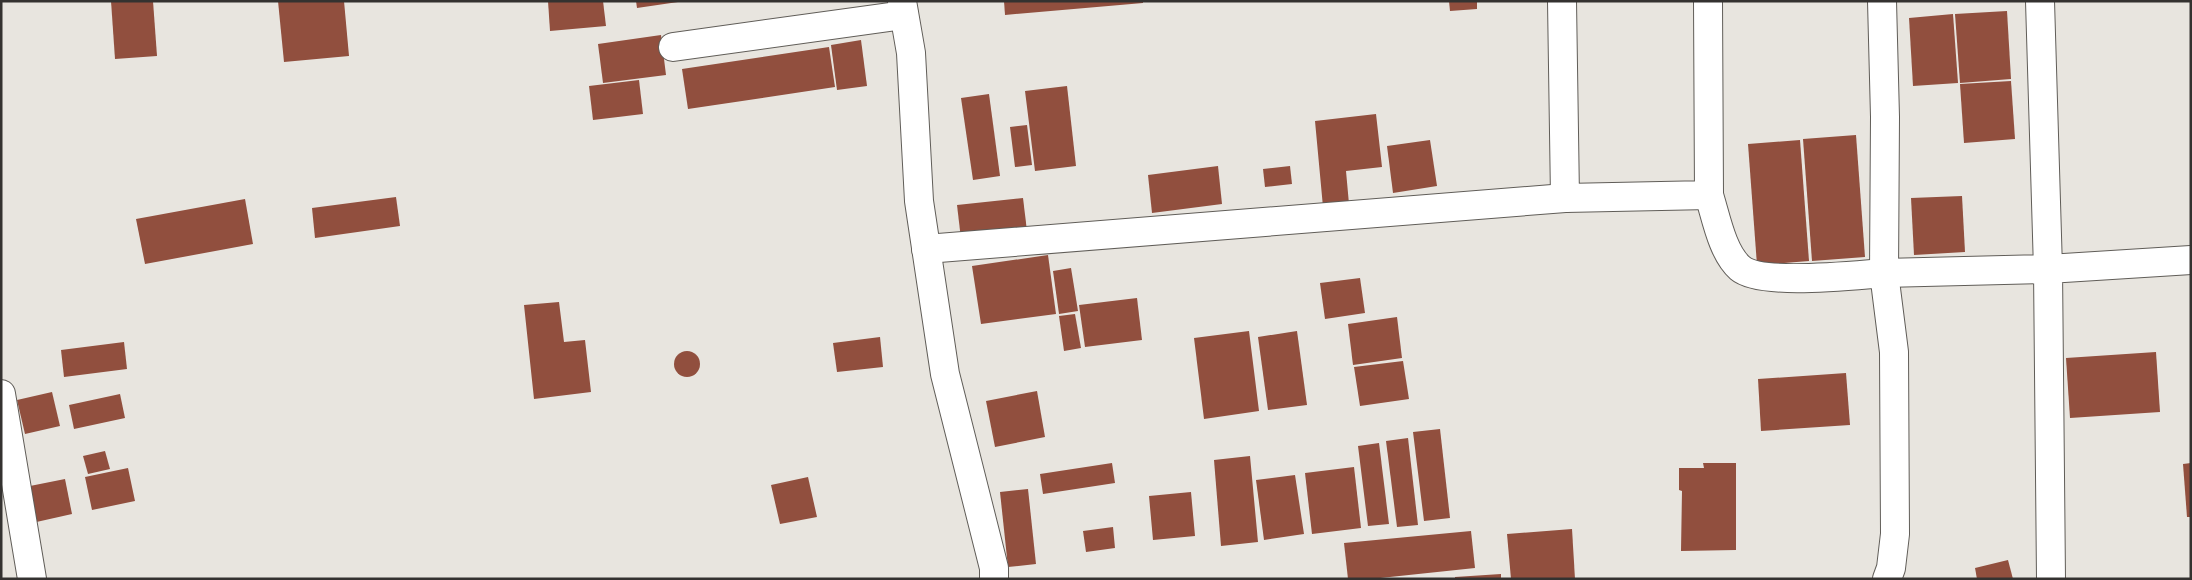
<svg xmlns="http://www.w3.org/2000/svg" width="2192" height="580" font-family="'Crimson Pro',serif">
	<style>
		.building { fill: #914f3e }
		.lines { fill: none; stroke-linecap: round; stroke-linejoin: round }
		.street-casing { stroke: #605d58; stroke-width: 30 }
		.secondary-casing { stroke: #605d58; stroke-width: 30 }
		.street { stroke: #fff; stroke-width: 28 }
		.secondary { stroke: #fff; stroke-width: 28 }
	</style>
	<rect width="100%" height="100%" fill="#e8e5df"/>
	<!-- building -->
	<g class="building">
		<path d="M111,1H153L157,56L115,59Z"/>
		<path d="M278,1H344L349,56L284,62Z"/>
		<path d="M548,1H603L606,26L550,31Z"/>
		<path d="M636,1H678V2L637,8Z"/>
		<path d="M1004,1H1143V3L1005,15Z"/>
		<path d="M1449,1H1477V9L1450,11Z"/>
		<path d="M2007,11L2011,79L1960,83L1955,14Z"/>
		<path d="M1953,14L1958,83L1913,86L1909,18Z"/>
		<path d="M661,35L666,75L603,83L598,44Z"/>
		<path d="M861,40L867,86L837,90L831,45Z"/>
		<path d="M829,47L835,87L688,109L682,69Z"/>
		<path d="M639,80L643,114L593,120L589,86Z"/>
		<path d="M2011,81L2015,139L1964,143L1960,84Z"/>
		<path d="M1067,86L1076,166L1035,171L1025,91Z"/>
		<path d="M989,94L1000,176L973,180L961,98Z"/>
		<path d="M1376,114L1382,167L1346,171L1349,204L1323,207L1315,121Z"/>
		<path d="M1027,125L1032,165L1015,167L1010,127Z"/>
		<path d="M1856,135L1865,257L1812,261L1803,139Z"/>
		<path d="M1430,140L1437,186L1393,193L1387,146Z"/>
		<path d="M1800,140L1809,261L1757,265L1748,144Z"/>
		<path d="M1218,166L1222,204L1152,213L1148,175Z"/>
		<path d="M1290,166L1292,184L1265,187L1263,169Z"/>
		<path d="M1962,196L1965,252L1914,255L1911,198Z"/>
		<path d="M396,197L400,226L315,238L312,208Z"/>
		<path d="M1023,198L1027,231L961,239L957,205Z"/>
		<path d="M245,199L253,244L145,264L136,219Z"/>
		<path d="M1048,255L1056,314L981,324L972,266Z"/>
		<path d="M1071,268L1078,311L1059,314L1053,271Z"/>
		<path d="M1360,278L1365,313L1325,319L1320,283Z"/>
		<path d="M1137,298L1142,340L1085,347L1079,305Z"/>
		<path d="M559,302L564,342L585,340L591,392L534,399L524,305Z"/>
		<path d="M1075,314L1081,348L1064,351L1059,316Z"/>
		<path d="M1397,317L1402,358L1353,365L1348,324Z"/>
		<path d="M1249,331L1259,411L1204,419L1194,338Z"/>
		<path d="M1297,331L1307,405L1268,410L1258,337Z"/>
		<path d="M880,337L883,367L837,372L833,343Z"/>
		<path d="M124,342L127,369L64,377L61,350Z"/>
		<circle cx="687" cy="364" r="13"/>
		<path d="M2156,352L2160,412L2070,418L2066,358Z"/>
		<path d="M1403,361L1409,399L1360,406L1354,367Z"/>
		<path d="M1846,373L1850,425L1761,431L1758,379Z"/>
		<path d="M1037,391L1045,437L995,447L986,401Z"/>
		<path d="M52,392L60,426L25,434L17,400Z"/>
		<path d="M120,394L125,418L74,429L69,405Z"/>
		<path d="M1440,429L1450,518L1424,521L1413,432Z"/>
		<path d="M1408,438L1418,525L1397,527L1386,441Z"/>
		<path d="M1379,443L1389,524L1368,526L1358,446Z"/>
		<path d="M105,451L110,469L88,474L83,456Z"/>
		<path d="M1250,456L1258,542L1221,546L1214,460Z"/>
		<path d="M1112,463L1115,483L1043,494L1040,474Z"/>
		<path d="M1703,463H1736V550L1681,551L1682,491L1679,490V468H1704Z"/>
		<path d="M2191,463V517H2187L2183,464Z"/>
		<path d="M1354,467L1361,528L1312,534L1305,473Z"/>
		<path d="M128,468L135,501L92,510L85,477Z"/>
		<path d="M1295,475L1304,534L1264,540L1256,480Z"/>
		<path d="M808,477L817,517L780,524L771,485Z"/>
		<path d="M65,479L72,514L32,523L25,487Z"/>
		<path d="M1028,489L1036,564L1008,567L1000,492Z"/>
		<path d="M1191,492L1195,536L1153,540L1149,496Z"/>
		<path d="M1113,527L1115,548L1086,552L1083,531Z"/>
		<path d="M1572,529L1575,579H1511L1507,534Z"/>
		<path d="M1471,531L1475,568L1371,579H1348L1344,543Z"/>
		<path d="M2008,560L2013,579H1977L1975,568Z"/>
		<path d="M1501,574V579H1455V577Z"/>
	</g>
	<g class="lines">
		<defs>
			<g id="street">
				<path d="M1562,1L1565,198L1709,195L1708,1"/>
				<path d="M1882,1L1885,117L1884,273L2048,269L2040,1"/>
				<path d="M673,47L904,15"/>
				<path d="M1709,195C1716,217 1722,252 1740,268C1761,286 1855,275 1884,273L1894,352L1895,534L1891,568L1887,579"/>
				<path d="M926,249L1565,198"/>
				<path d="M1,394L32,579"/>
				<path d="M2051,579L2048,269L2191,260"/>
			</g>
			<path id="secondary" d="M902,1L911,53L919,201L945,374L994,568V579"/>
		</defs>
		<!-- street casing -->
		<use href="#street" class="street-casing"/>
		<!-- secondary casing -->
		<use href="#secondary" class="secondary-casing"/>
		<!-- street -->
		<use href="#street" class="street"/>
		<!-- secondary -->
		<use href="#secondary" class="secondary"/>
	</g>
	<!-- border -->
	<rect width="2192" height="580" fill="none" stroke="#343230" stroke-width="5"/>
</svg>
